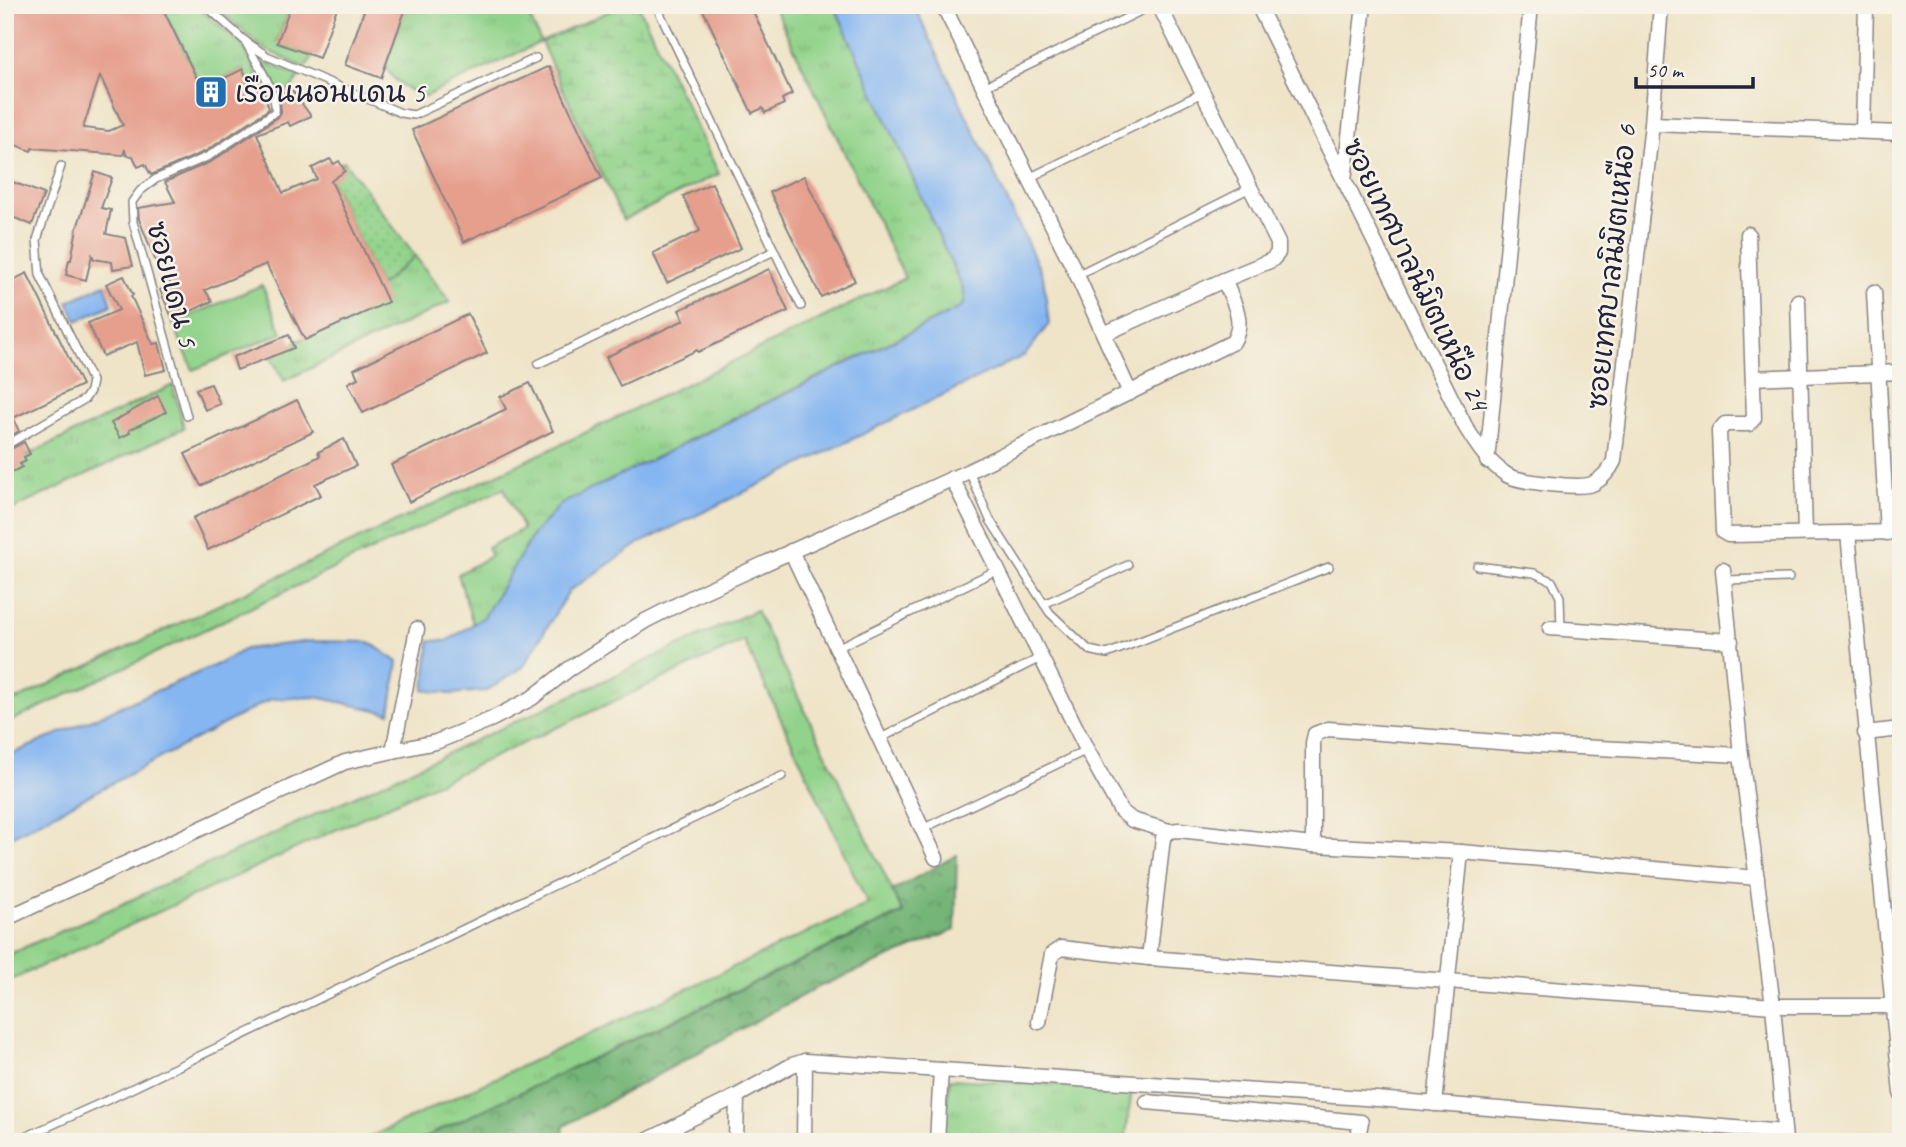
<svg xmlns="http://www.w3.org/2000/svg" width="1906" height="1147" font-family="Caveat,'Playpen Sans Thai',sans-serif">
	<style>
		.grass { fill: url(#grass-tufts); stroke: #5a7a63; stroke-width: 2 }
		.forest { fill: url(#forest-crowns); stroke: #4c6c59; stroke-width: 2 }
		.wetland { fill: url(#wetland-marsh); stroke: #5a7a63; stroke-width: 2 }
		.garden { fill: url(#garden-dots); stroke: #5a7a63; stroke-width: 2 }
		.pitch { fill: #92d38b; stroke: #5a7a63; stroke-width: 2 }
		.water { fill: #85b6f1; stroke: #546c96; stroke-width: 2 }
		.building { fill: #e69f8d; fill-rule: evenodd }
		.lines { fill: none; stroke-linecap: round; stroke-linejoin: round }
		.service-casing { stroke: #888382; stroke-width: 10 }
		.minor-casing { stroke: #888382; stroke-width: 17 }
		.service { stroke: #fff; stroke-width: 7 }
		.minor { stroke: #fff; stroke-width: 14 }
		.labels { text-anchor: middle; stroke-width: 5; stroke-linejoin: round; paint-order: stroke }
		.poi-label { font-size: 28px; fill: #22223b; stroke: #f7f3e8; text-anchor: start }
		.street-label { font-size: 28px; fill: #22223b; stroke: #f7f3e8 }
	</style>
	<defs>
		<pattern id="grass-tufts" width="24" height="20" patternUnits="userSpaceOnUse" patternTransform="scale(1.75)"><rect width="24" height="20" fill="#92d38b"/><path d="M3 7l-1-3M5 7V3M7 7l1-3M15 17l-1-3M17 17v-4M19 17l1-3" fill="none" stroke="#7eb579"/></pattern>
		<pattern id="forest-crowns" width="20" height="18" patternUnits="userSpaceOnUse" patternTransform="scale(1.75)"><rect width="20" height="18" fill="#75b577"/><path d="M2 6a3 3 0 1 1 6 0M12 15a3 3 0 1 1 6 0" fill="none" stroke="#609363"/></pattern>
		<pattern id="wetland-marsh" width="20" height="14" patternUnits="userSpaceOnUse" patternTransform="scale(1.75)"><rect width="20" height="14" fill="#92d38b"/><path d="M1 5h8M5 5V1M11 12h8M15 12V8" fill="none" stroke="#7eb579"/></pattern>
		<pattern id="garden-dots" width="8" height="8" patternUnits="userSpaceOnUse" patternTransform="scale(1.75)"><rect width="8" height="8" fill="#92d38b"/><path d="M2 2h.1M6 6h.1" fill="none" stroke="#7eb579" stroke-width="1.8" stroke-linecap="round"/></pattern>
	</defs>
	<rect width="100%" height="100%" fill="#f7f3e8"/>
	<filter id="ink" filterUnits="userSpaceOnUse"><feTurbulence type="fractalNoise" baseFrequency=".0143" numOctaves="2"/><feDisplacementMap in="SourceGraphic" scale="14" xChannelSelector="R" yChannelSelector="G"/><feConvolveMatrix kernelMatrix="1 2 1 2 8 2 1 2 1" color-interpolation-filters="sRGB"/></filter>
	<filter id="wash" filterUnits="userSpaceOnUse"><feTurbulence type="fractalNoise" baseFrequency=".00686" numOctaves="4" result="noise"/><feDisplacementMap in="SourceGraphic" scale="28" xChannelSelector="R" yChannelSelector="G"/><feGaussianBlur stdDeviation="1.57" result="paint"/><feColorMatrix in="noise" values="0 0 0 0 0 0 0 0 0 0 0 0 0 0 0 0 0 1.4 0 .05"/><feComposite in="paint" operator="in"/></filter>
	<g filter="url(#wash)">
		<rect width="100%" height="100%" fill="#efe4c8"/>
		<!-- grass -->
		<g class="grass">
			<path d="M161,5H195L242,45L262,83L251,88L243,69L202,89Z"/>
			<path d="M214,5H291L277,42L313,56L305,68L262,48Z"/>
			<path d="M407,5H524L541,42L424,97C407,90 393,82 385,65Z"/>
			<path d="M773,5H834L964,291L965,302L960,308L687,441L534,533L484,617L473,624L458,574L491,556L487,548L523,529L504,488L5,724V705L566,442L905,278Z"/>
			<path d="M267,63L300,76L291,89L279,95L263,64Z"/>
			<path d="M415,256L450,302L284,381L271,357L379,294L380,286Z"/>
			<path d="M173,385L184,428L5,513V466Z"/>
			<path d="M756,610L903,912L415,1142H359L868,904L744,641L5,983V956L120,905Z"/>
			<path d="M950,1079L1132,1089L1125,1142H942Z"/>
		</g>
		<!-- forest -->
		<path class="forest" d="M957,855L955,930L816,988L564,1126L562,1142H415L903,913L892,891Z"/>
		<!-- wetland -->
		<path class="wetland" d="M623,5H638L719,174L623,220L541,42Z"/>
		<!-- garden -->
		<path class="garden" d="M344,161L415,256L380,286L328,174Z"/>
		<!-- pitch -->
		<path class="pitch" d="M262,285L282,333L193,370L173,323Z"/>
		<!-- water -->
		<g class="water">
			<path d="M834,5H914L1043,276L1049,324L1025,355L640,543L569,591L523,667L486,691L450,694L424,690L430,640L447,641L484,617L534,533L561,504L960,308L965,302L964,291Z"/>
			<path d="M105,284L112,305L77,321L68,302Z"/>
			<path d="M311,641L369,642L398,662L390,713L316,697L271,699L5,840V757L218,664L245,649Z"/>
		</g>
		<g id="blocks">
			<!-- building -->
			<g class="building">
				<path d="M5,5H161L202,89L243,69L251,88L261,83L269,109L206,151L151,175L145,164L138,167L133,156L126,155L125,149L123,155L32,148L31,151L5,141ZM100,76L123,125L109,131L83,128Z"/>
				<path d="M291,5H338L319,58L277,43Z"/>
				<path d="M366,5H407L381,78L345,65Z"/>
				<path d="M714,5H750L792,94L782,99L784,104L765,113L763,108L752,113L703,10Z"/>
				<path d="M549,66L602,178L464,242L412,130Z"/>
				<path d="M291,89L311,116L290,126L288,122L257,134L283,193L317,179L312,168L330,159L334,164L339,161L345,171L331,181L388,302L305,340L266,264L205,290L212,301L173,320L160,290L171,285L161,261L156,262L139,219L138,208L175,202L165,182L212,161L278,117L281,112L279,95Z"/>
				<path d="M95,172L112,178L101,208L111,210L106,234L126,238L133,266L113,269L112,262L94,259L92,255L86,280L66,275L69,260H71L77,228Z"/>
				<path d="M804,176L855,281L821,297L770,192Z"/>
				<path d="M5,179L44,194L32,225L5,214Z"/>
				<path d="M712,183L741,248L667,283L653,253L700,231L683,196Z"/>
				<path d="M769,269L788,311L698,352L697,350L620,386L606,357L684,320L679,310Z"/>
				<path d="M27,273L82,385L13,418L19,431L5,439V284Z"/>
				<path d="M124,276L133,295L131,296L153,344L159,343L166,370L145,375L137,342L103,356L88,323L119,310L106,284Z"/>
				<path d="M468,314L487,353L363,413L348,383L358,378L354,369Z"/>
				<path d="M289,335L294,348L237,370L233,357Z"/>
				<path d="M530,383L553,431L409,502L391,465L506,409L500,397Z"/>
				<path d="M211,384L220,404L205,410L196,389Z"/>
				<path d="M158,396L166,412L129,430L130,433L120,438L111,423Z"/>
				<path d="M297,400L313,432L201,486L185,454Z"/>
				<path d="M344,439L356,466L315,484L321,495L208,550L193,518L320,456L318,452Z"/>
				<path d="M24,442L30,454L24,457L26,461L20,464L22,467L5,476V452Z"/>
			</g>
		</g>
	</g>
	<g filter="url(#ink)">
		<use href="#blocks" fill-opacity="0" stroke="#888382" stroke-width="2"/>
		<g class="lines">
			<defs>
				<g id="service">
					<path d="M205,5L245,41L267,56L401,113L414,115L536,58"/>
					<path d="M656,5L801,306"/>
					<path d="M984,87L1153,5"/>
					<path d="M1029,178L1202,93"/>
					<path d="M1077,275L1250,188"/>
					<path d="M538,364L774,251"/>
					<path d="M187,416L133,222L132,202L140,191L156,179L209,156L275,112C278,92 254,59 245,41"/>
					<path d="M5,446L85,399L90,391L92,381L40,275L37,240L61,166"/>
					<path d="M969,471L990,520L1044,604L1050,613L1089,650L1107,654L1329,567"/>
					<path d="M1477,566L1534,573L1552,581L1560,597L1561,629"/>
					<path d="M1725,580L1789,578"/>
					<path d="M1044,604L1128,565"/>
					<path d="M837,648L997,570"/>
					<path d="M879,739L1040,658"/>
					<path d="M922,829L1087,750"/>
					<path d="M14,1142L112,1098L782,776"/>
				</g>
				<g id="minor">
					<path d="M943,5L1077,275L1130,393"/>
					<path d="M1258,5L1465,426C1477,445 1487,462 1507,475C1518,482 1580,489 1592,484C1601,480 1610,470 1614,461L1652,124L1661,5"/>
					<path d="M1652,124L1901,133"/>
					<path d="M1863,131L1866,5"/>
					<path d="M1344,181L1364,5"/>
					<path d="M1748,234L1754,418L1749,424H1725L1719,431L1723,532L1728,535L1901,532"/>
					<path d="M1874,292L1887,533"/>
					<path d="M1798,301L1805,533"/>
					<path d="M1104,334L1224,280"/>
					<path d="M1753,378L1901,372"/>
					<path d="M1487,461L1531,5"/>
					<path d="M952,478L1087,750L1121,811L1132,820L1169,831L1179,830L1313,845L1461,852L1757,878"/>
					<path d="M1848,533L1901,1093"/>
					<path d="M791,551L936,858"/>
					<path d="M1723,570L1741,755L1773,1006L1785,1140"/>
					<path d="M1550,628L1731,641"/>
					<path d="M1865,733L1901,729"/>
					<path d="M393,751L436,742L492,719L532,698L569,669L645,621L702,592L969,471L1233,342C1246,320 1233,302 1224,280L1272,260L1278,253V243L1159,5"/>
					<path d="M1313,845V743L1315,734L1328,729L1538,745L1741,755"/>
					<path d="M5,919L345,762L393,751L417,629"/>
					<path d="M1149,958L1163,838L1169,831"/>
					<path d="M1039,1022L1052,954L1061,948L1149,958L1773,1006H1892"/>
					<path d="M1147,1102L1361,1122L1357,1142"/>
					<path d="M1435,1104L1461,852"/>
					<path d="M644,1142L737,1096L792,1065L805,1061L1364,1098L1784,1132"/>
					<path d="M736,1142L737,1096"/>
					<path d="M804,1142L805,1061"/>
					<path d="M937,1142L941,1070"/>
				</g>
			</defs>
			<!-- service casing -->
			<use href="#service" class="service-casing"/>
			<!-- minor casing -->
			<use href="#minor" class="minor-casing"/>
			<!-- service -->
			<use href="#service" class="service"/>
			<!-- minor -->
			<use href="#minor" class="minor"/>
		</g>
	</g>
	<!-- icons -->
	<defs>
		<symbol id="building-square" viewBox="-11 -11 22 22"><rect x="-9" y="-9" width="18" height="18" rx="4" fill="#1f6fb2" stroke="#f7f3e8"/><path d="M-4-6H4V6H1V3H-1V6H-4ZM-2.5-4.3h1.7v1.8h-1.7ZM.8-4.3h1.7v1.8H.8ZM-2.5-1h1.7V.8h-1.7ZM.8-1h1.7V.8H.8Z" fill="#fff"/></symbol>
	</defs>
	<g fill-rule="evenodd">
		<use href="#building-square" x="192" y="73" width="38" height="38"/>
	</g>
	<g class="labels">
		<!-- poi labels -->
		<g class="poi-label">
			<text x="235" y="102">เรือนนอนแดน 5</text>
		</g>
		<!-- street labels -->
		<g class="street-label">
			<text transform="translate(1611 267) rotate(-84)" y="10">ซอยเทศบาลนิมิตเหนือ 6</text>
			<text transform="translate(1417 274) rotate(64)" y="10">ซอยเทศบาลนิมิตเหนือ 24</text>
			<text transform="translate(173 284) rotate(75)" y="10">ซอยแดน 5</text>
		</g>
	</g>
	<!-- margin -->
	<rect width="1906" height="1147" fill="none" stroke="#f7f3e8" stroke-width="28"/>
	<!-- scale -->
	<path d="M1636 77v10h117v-10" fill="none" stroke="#22223b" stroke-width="3.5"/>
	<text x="1647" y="77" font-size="21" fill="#22223b" stroke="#f7f3e8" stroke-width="5" paint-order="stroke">50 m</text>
</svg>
